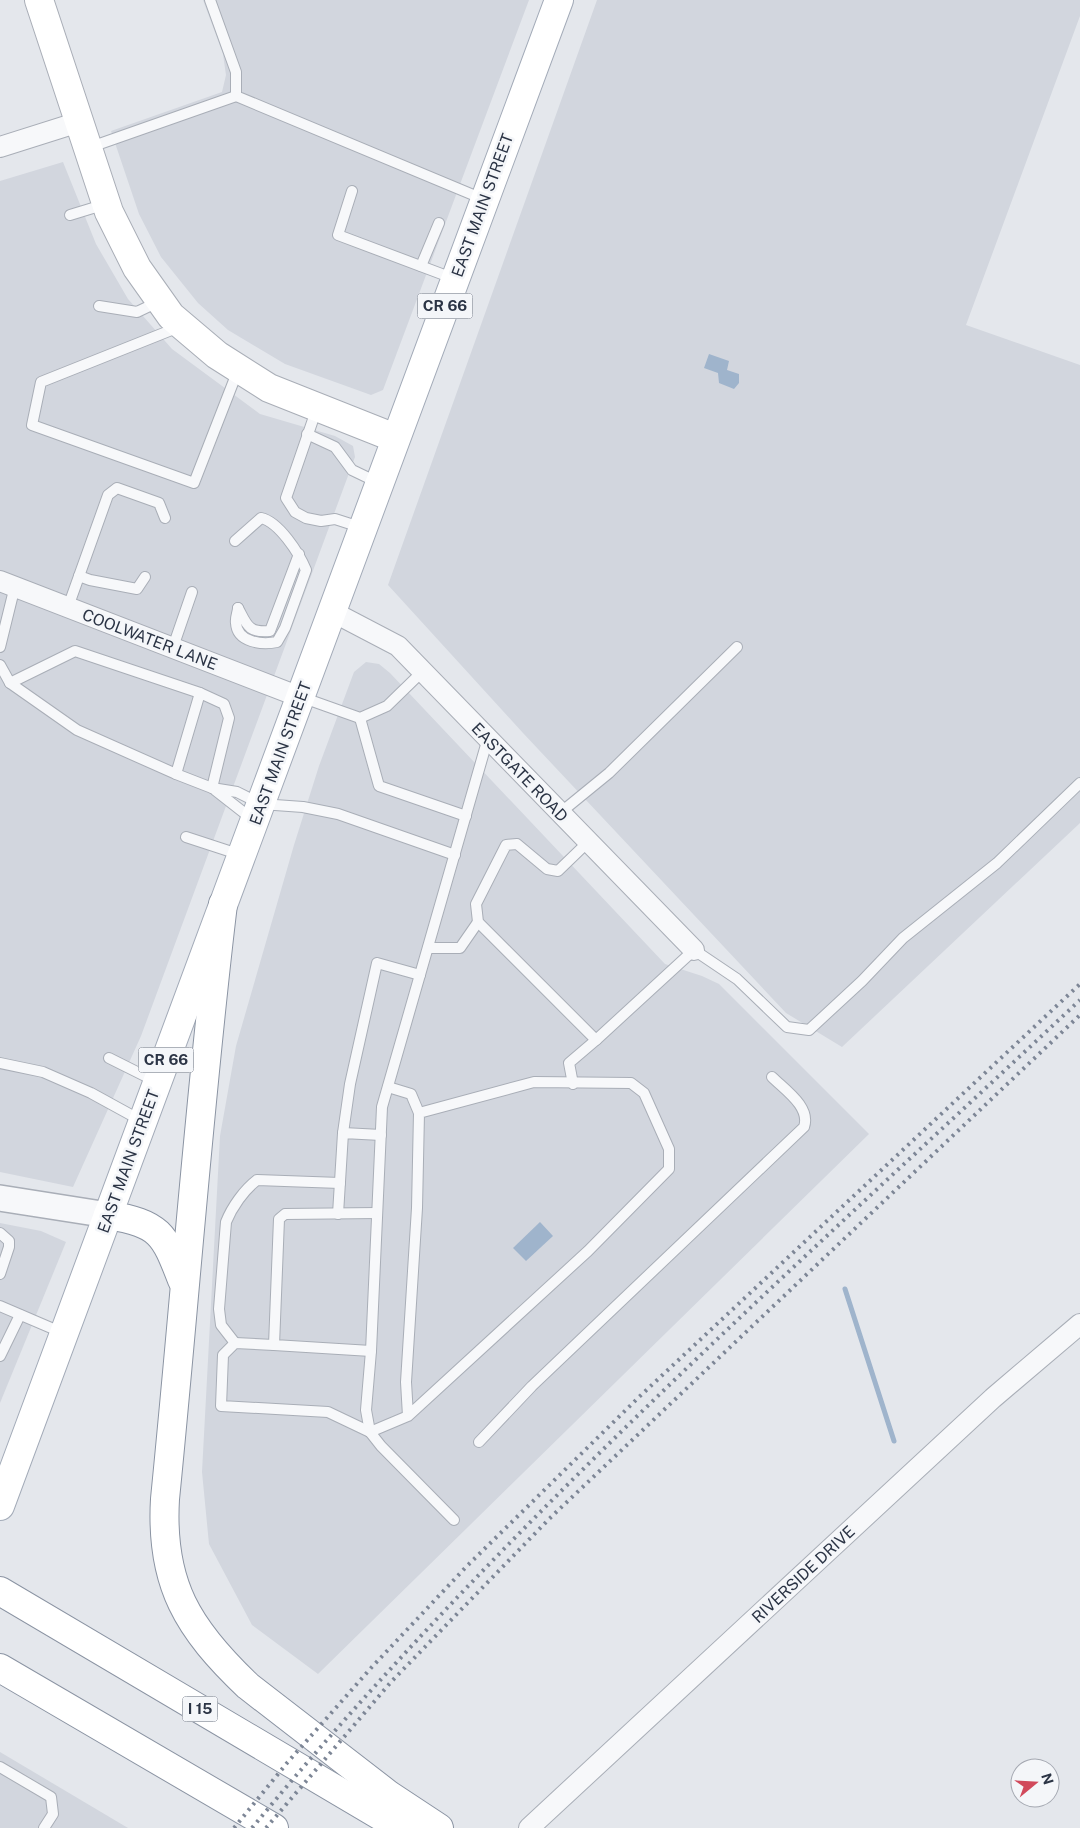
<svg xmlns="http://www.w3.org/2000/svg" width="1080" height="1828" font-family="'Public Sans',sans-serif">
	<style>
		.built { fill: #d2d6de }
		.water { fill: #9fb4cc }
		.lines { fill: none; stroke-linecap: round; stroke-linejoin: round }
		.stream { stroke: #9fb4cc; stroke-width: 5 }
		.service-casing { stroke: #a9aeb7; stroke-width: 12 }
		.minor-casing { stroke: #a9aeb7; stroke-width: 22 }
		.tertiary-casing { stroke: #a9aeb7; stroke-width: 28 }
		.secondary-casing { stroke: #a9aeb7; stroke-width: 30 }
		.primary-casing { stroke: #a3abb8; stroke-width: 30 }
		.motorway-casing { stroke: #8b94a3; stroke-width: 30 }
		.service { stroke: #f7f8fa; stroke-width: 10 }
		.minor { stroke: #f7f8fa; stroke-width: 20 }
		.tertiary { stroke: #f7f8fa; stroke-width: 25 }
		.secondary { stroke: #fff; stroke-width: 28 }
		.primary { stroke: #fff; stroke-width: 28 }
		.motorway { stroke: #fff; stroke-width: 28 }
		.rail { stroke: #7d8696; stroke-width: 4; stroke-dasharray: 2.5 5; stroke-linecap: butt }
		.labels { text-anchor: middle; stroke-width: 5; stroke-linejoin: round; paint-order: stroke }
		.shield { fill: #f4f6f9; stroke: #676e7b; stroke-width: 1 }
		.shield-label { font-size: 15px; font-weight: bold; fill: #2b3445 }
		.street-label { font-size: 16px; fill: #2b3445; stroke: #f4f6f9 }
	</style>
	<rect width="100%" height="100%" fill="#e4e7ec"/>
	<!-- built -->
	<g class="built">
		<path d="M203,0H529L383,390L371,395L285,364L228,330L198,303L161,257L139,214L111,131L222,92L226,75L223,54Z"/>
		<path d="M597,0H1080V16L966,325L1080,365V823L842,1047L786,1013L523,733L388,585Z"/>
		<path d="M63,162L96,244L128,299L172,349L260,414L335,436L353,446L355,457L141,1036L73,1187L0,1172V181Z"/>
		<path d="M366,662L379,664L390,673L665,964L702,976L719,984L869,1134L318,1674L252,1625L209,1544L202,1472L220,1136L236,1046L294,845L319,766L354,672Z"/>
		<path d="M0,1223L41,1231L66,1242L0,1403Z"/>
		<path d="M0,1752L128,1828H0Z"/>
	</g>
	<!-- water -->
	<g class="water">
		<path d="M709,354L729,361L727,370L739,374V383L734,389L719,383L718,373L704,368Z"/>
		<path d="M540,1222L553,1236L526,1261L513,1248Z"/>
	</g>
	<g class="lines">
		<!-- stream -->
		<path class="stream" d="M845,1289L894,1441"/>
		<defs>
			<g id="service">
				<path d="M210,0L236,72V96L483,199"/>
				<path d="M88,148L236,96"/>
				<path d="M352,191L338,235L455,279"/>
				<path d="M70,215L106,204"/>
				<path d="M421,266L439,223"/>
				<path d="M99,306L137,312L160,301"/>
				<path d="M179,327L41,382L32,425L194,483L238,370"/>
				<path d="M317,408L286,498L295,512L306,518L321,521L335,519L363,528"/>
				<path d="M307,434L335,447L352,470L379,483"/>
				<path d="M235,541L261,518C279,522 299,553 306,570L285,628L277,642C263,645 237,643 236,623C235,618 238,612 238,608"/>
				<path d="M79,576L90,580L137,589L145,577"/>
				<path d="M68,607L108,495L117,488L159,503L165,518"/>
				<path d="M238,608C247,625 248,633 270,631L299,554"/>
				<path d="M0,647L15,586"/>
				<path d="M173,647L192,592"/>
				<path d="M0,665L10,683L77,730L176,774L212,788L237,792L261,804L303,807L338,814L455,855"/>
				<path d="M10,683L75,651L200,693L224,704L229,718L212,788"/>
				<path d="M301,697L360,718L387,706L423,671"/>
				<path d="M360,718L379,786L466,816"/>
				<path d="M176,774L200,693"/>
				<path d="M215,790L252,819"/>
				<path d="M560,813L609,773L737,647"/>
				<path d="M186,837L241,855"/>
				<path d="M428,948H460L478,922"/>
				<path d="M596,1040L694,950L737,979L787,1027L809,1030L862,981L903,938L997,863L1080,783"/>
				<path d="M109,1058L157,1082"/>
				<path d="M0,1063L43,1072L91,1093L142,1121"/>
				<path d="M573,1084L569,1063L596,1040L478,922L476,904L506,845L517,844L547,869L558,871L588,842"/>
				<path d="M388,1087L411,1094L419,1113"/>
				<path d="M343,1133L350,1084L377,963L420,975"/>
				<path d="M338,1214L343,1133L381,1135"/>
				<path d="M0,1233L9,1241V1247L0,1274"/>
				<path d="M0,1306L63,1333"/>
				<path d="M235,1343L221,1325L219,1309L226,1222C232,1207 244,1190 257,1180L340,1183"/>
				<path d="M274,1345L235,1343L223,1355L221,1406L328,1412L370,1432L408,1416L588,1251L669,1169V1149L644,1093L631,1083L534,1082L419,1113L417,1208L406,1382L408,1416"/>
				<path d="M371,1351L274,1345L279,1219L285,1214L377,1213"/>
				<path d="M0,1356L20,1315"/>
				<path d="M479,1442L532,1386L804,1127C811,1107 785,1090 772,1077"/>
				<path d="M454,1520L381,1446L370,1432L366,1410L371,1351L382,1107L488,738"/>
				<path d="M0,1767L51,1797L53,1814L44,1828"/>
			</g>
			<g id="minor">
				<path d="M0,147L79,122"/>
				<path d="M0,581L300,697"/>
				<path d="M333,612L398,646L694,950"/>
				<path d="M529,1828L993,1398L1080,1324"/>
			</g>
			<path id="tertiary" d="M0,1198L108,1215"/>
			<path id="secondary" d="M39,0L109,212L137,268L171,316L217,355L269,388L395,438"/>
			<path id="primary" d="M0,1506L559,0"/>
			<g id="motorway">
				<path d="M223,904C199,1102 185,1300 165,1499C160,1584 188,1629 248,1686L389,1795L439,1828"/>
				<path d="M108,1215C160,1224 164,1233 182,1280"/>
				<path d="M0,1591L401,1828"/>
				<path d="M0,1668L274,1828"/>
			</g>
		</defs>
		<!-- service casing -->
		<use href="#service" class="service-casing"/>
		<!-- minor casing -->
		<use href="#minor" class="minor-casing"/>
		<!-- tertiary casing -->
		<use href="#tertiary" class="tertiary-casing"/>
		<!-- secondary casing -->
		<use href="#secondary" class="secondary-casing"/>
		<!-- primary casing -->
		<use href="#primary" class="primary-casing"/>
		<!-- motorway casing -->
		<use href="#motorway" class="motorway-casing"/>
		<!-- service -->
		<use href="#service" class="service"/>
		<!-- minor -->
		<use href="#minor" class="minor"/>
		<!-- tertiary -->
		<use href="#tertiary" class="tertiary"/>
		<!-- secondary -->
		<use href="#secondary" class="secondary"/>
		<!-- primary -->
		<use href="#primary" class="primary"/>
		<!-- motorway -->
		<use href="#motorway" class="motorway"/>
		<!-- rail -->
		<g class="rail">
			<path d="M234,1828L287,1763L371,1668L466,1567L639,1397L1080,984"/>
			<path d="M252,1828C501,1526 796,1267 1080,1000"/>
			<path d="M266,1828L391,1682L549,1519L1080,1015"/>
		</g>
	</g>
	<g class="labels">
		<!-- shield labels -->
		<g class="shield">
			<rect x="417.5" y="293.5" width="55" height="25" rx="4"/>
			<rect x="138.5" y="1047.5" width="55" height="25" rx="4"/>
			<rect x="182.5" y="1696.5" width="35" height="25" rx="4"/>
		</g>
		<g class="shield-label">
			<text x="445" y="311">CR 66</text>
			<text x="166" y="1065">CR 66</text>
			<text x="200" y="1714">I 15</text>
		</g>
		<!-- street labels -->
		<g class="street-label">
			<text transform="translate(482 205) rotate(-70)" y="6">EAST MAIN STREET</text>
			<text transform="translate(150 639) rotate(21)" y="6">COOLWATER LANE</text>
			<text transform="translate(280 753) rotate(-70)" y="6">EAST MAIN STREET</text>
			<text transform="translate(520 772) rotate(46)" y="6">EASTGATE ROAD</text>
			<text transform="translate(128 1161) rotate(-70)" y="6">EAST MAIN STREET</text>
			<text transform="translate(803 1574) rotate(-43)" y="6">RIVERSIDE DRIVE</text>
		</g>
	</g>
	<!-- north arrow -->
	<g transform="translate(1035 1783) rotate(72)"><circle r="24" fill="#f4f6f9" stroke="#a4a8b1"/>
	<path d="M0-4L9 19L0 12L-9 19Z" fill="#d1495b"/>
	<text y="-8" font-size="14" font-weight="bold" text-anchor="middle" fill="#2b3445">N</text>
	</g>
</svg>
